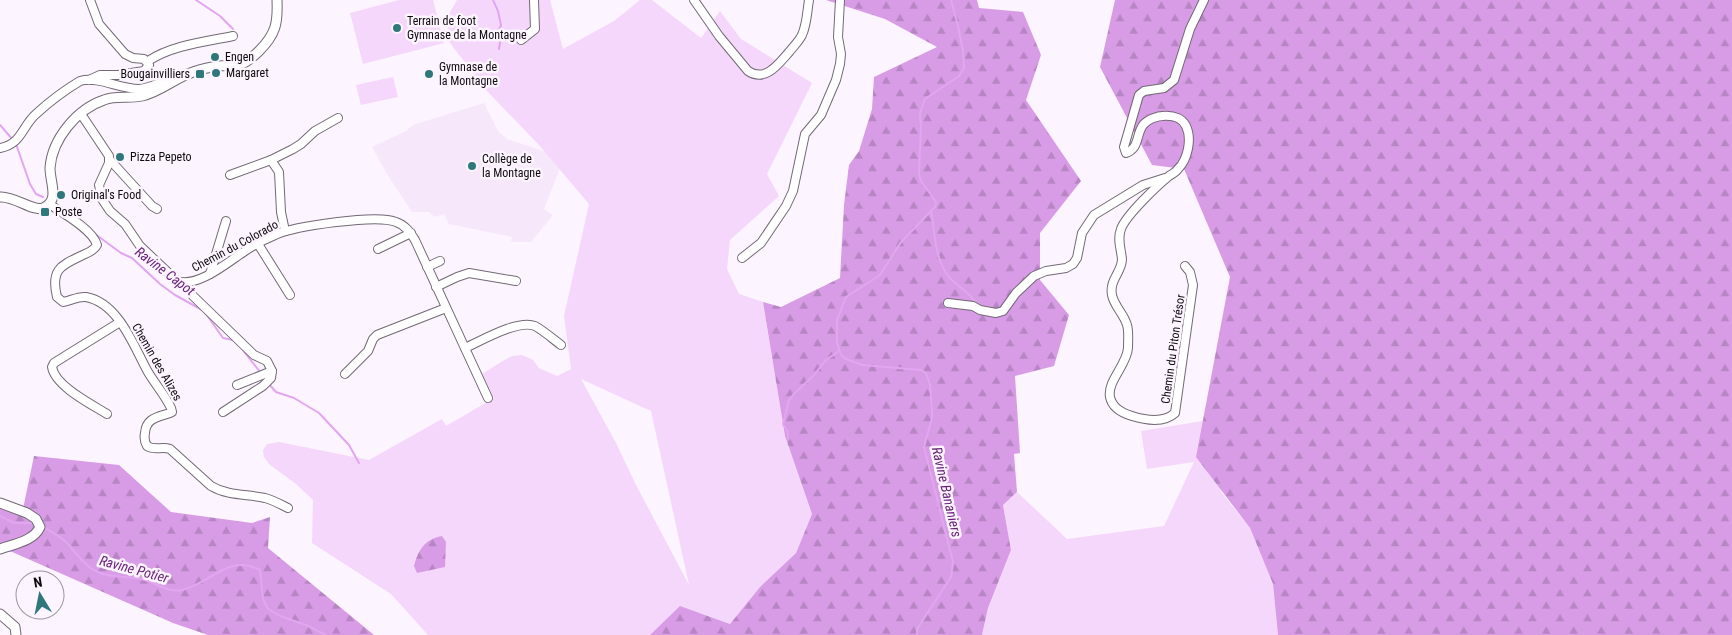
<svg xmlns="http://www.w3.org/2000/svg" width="1732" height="635" font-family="'Roboto Condensed',sans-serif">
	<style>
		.built { fill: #f7e7fa }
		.green { fill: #f5d7fc; fill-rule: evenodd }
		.forest { fill: url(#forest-firs) }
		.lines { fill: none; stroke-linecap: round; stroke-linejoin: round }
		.stream { stroke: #e2a6f1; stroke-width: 2 }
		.minor-casing { stroke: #726975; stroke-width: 10 }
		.major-casing { stroke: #726975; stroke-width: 11 }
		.minor { stroke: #fff; stroke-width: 8 }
		.major { stroke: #fff; stroke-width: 9 }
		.poi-dot { fill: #2e787b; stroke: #fcf4fe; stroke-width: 2 }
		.labels { text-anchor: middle; stroke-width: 5; stroke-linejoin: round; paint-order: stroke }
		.poi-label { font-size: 12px; fill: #0e0a0e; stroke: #fcf4fe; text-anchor: start }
		.street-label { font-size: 12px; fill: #0e0a0e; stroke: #fcf4fe }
		.water-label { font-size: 14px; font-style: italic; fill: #661e76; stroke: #fcf4fe }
	</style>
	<defs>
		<pattern id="forest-firs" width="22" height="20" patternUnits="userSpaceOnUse" patternTransform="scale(1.25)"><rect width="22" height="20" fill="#d89ce6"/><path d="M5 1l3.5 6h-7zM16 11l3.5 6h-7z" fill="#b885c4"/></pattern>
	</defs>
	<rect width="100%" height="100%" fill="#fcf4fe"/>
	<!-- built -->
	<path class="built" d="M484,103L498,131L507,139L564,158L544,209L553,215L531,242H511L512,237L449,224L444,214L434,217L429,212H412L387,174L372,147L406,131L413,125Z"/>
	<!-- green -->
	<g class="green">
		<path d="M399,0H433L444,43L363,64L350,13Z"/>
		<path d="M457,0H550L563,49L614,21L640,0H652L701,38L720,11L741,39L812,83L767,174L779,196L730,240L727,269L739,294L763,302L785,436L812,514L796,553L760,587L730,624L700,613L701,635H428L391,594L312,543L313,500L296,484L269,464L264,457L263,450L267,444L279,442L369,460L442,419L446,426L494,398L482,374L501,362L512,356L522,355L533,360L539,368L557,376L571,369L564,316L589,204L539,145L486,90L447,39L450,12ZM581,379L651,411L689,585L635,483L616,443Z"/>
		<path d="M393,77L398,97L361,105L356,85Z"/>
		<path d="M1209,420L1221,492L1250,528L1273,584L1278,635H982L988,608L1011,550L1003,505L1017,492L1067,539L1164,526L1194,462L1147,469L1141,431Z"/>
	</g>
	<!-- forest -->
	<g class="forest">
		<path d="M826,0H977L979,8L1023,12L1041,55L1026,100L1081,181L1040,233V280L1069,315L1054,366L1015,376L1020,453L1014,454L1017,492L1003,505L1011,550L988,608L982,635H650L680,606L730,624L760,587L796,553L812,514L785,436L763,302L781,307L840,278L844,205L849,165L859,151L872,109L874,77L937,47L885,19Z"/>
		<path d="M1115,0H1732V635H1278L1273,584L1250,528L1196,457L1230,277L1184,169L1152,165L1100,67Z"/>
		<path d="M34,456L119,465L171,512L252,523L270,517L268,548L374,635H208L173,623L10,551L0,550V506L23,509Z"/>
		<path d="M442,536L446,542L445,567L417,573L414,566C418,550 425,539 442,536Z"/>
	</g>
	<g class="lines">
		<!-- stream -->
		<g class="stream">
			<path d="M196,0L220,16L233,29"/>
			<path d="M493,0L498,11L501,25L498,32L500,43L499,49"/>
			<path d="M0,125L13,140"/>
			<path d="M16,144L30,184L36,194L43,197"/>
			<path d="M931,210C935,232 934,258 949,277C958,287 970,292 977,304"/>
			<path d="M95,234L121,253L132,258L160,284L175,295L204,311L223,338L233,340"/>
			<path d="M243,349L245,353L261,373"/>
			<path d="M268,383L276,392L294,398L319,413L349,445L359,463"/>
			<path d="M788,439V432L783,424L789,400L794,394L814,375L826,360L839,351"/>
			<path d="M0,516L14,523H35"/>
			<path d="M44,527C51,532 59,536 66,542C77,553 84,567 100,573C115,578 130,576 145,580C157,583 169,593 182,590C210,584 229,553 260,570L263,599L268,609L280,616L306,625L326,635"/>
			<path d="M917,635V629L951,577L953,562L924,447L932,418V411L930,385L926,373L921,370L862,365L846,359L841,355L837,343V320L846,297L880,275L901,242L935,207L936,202L921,181L919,174L921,127L920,113L925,99L959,76L964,68L963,51L958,26L951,0"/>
		</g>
		<defs>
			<g id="minor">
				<path d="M694,0L719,36L748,71C766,83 779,63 790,51C794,46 799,41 802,35C807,24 807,12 809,0"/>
				<path d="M521,40L535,29L534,0"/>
				<path d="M148,61C173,45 204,42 233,36"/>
				<path d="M89,80L100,75H118L144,71L149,65L144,59L133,58L125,54L99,24L90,0"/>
				<path d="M81,114L109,156V163L99,185L102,199L110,211L125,224L140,246L177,281C198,288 228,262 245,251C254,245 265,239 275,235C295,226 377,214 396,222C405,225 410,232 415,240L488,398"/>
				<path d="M0,148C22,144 22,126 36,114C49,102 65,90 80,81C99,76 119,89 139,89C154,88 166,78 180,76"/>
				<path d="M110,160L152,206L157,209"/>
				<path d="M271,160L279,172L281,212L285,231"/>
				<path d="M230,175L271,160L293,149L301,144L315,131L338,118"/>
				<path d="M49,204C63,213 93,230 97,245C94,250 90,252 85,254C62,265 50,268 57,297L63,302C71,301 77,296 86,297C119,303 134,347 148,372C155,384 165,395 171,408L172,412L170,413C158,417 146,418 145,433C144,438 144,441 147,446C155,451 162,446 170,449L211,486C228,496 247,494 265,498C273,500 280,504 288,508"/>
				<path d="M258,244L290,295"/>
				<path d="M378,249L411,233"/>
				<path d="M742,258L761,243L786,206L793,191L805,134L821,115L836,80L840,64L841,54L838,37L840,0"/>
				<path d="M1185,266L1190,272L1193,285L1175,413C1164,423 1145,420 1132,416C1122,413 1112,407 1110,397C1107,381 1127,365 1128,348C1128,341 1129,331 1127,325C1124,314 1114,306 1112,295C1109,280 1122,272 1122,259C1121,249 1117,239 1121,229C1126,215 1157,186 1169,176C1172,174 1176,172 1178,169C1188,159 1192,139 1186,126C1179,111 1152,114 1143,125C1136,135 1139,149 1126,153L1124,147L1139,95L1144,91L1164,88L1174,80L1190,29L1204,0"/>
				<path d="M427,267L440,261"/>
				<path d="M210,274L226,221"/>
				<path d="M184,283L193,296L254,355L267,361L272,371L271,378L263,386L223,412"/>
				<path d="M436,287L457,277L469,273L516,281"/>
				<path d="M948,303L973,306L980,310L996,313L1003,311L1016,293L1034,276L1046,271L1066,268L1073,264L1077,258L1082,233L1094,215L1143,185L1165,178"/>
				<path d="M465,348C481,341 518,319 535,326C544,331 553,339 561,345"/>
				<path d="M345,374L368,351L373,339L377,335L446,308"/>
				<path d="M237,385L272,371"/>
				<path d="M107,414C91,404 55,386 52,367L54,363L120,322"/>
			</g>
			<g id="major">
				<path d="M0,197C15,196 33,212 43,208C49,206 53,200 53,194C53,185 50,176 50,168C52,139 77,109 104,100C116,95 129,99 142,96C160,92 175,78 193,72C201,69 210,67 219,66C226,65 234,66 241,64C248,62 254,56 259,51C276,34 278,23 277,0"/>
				<path d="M0,503L27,513L36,519L40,527C34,541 14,544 0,549"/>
				<path d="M0,614L15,627L16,635"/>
			</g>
		</defs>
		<!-- minor casing -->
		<use href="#minor" class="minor-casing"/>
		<!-- major casing -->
		<use href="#major" class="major-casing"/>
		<!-- minor -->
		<use href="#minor" class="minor"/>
		<!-- major -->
		<use href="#major" class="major"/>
	</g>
	<!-- markers -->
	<g class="poi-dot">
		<circle cx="397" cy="28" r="5"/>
		<circle cx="215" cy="57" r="5"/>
		<circle cx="216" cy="73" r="5"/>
		<rect x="195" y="69" width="10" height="10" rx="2.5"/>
		<circle cx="429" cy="74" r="5"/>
		<circle cx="120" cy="157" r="5"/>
		<circle cx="472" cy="166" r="5"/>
		<circle cx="61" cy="195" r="5"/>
		<rect x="40" y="207" width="10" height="10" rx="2.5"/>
	</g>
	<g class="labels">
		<!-- poi labels -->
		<g class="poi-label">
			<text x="407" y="25">Terrain de foot<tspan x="407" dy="14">Gymnase de la Montagne</tspan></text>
			<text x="225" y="61">Engen</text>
			<text x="439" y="71">Gymnase de<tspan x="439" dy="14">la Montagne</tspan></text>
			<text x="226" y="77">Margaret</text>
			<text x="190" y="78" text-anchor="end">Bougainvilliers</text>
			<text x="130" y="161">Pizza Pepeto</text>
			<text x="482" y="163">Collège de<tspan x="482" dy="14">la Montagne</tspan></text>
			<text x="71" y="199">Original's Food</text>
			<text x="55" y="216">Poste</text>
		</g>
		<!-- street labels -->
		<g class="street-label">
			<text transform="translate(235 246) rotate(-28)" y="4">Chemin du Colorado</text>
			<text transform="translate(1173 349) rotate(-82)" y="4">Chemin du Piton Trésor</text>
			<text transform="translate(157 362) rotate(60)" y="4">Chemin des Alizes</text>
		</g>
		<!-- water labels -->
		<g class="water-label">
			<text transform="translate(165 271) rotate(37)" y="5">Ravine Capot</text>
			<text transform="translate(947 492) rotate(77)" y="5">Ravine Bananiers</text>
			<text transform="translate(134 569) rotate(15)" y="5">Ravine Potier</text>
		</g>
	</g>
	<!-- north arrow -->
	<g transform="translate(40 595) rotate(350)"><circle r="24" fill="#fcf4fe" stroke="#9d969e"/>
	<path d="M0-4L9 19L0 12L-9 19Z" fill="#2e787b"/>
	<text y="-8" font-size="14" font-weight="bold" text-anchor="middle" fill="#0e0a0e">N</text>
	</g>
</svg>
